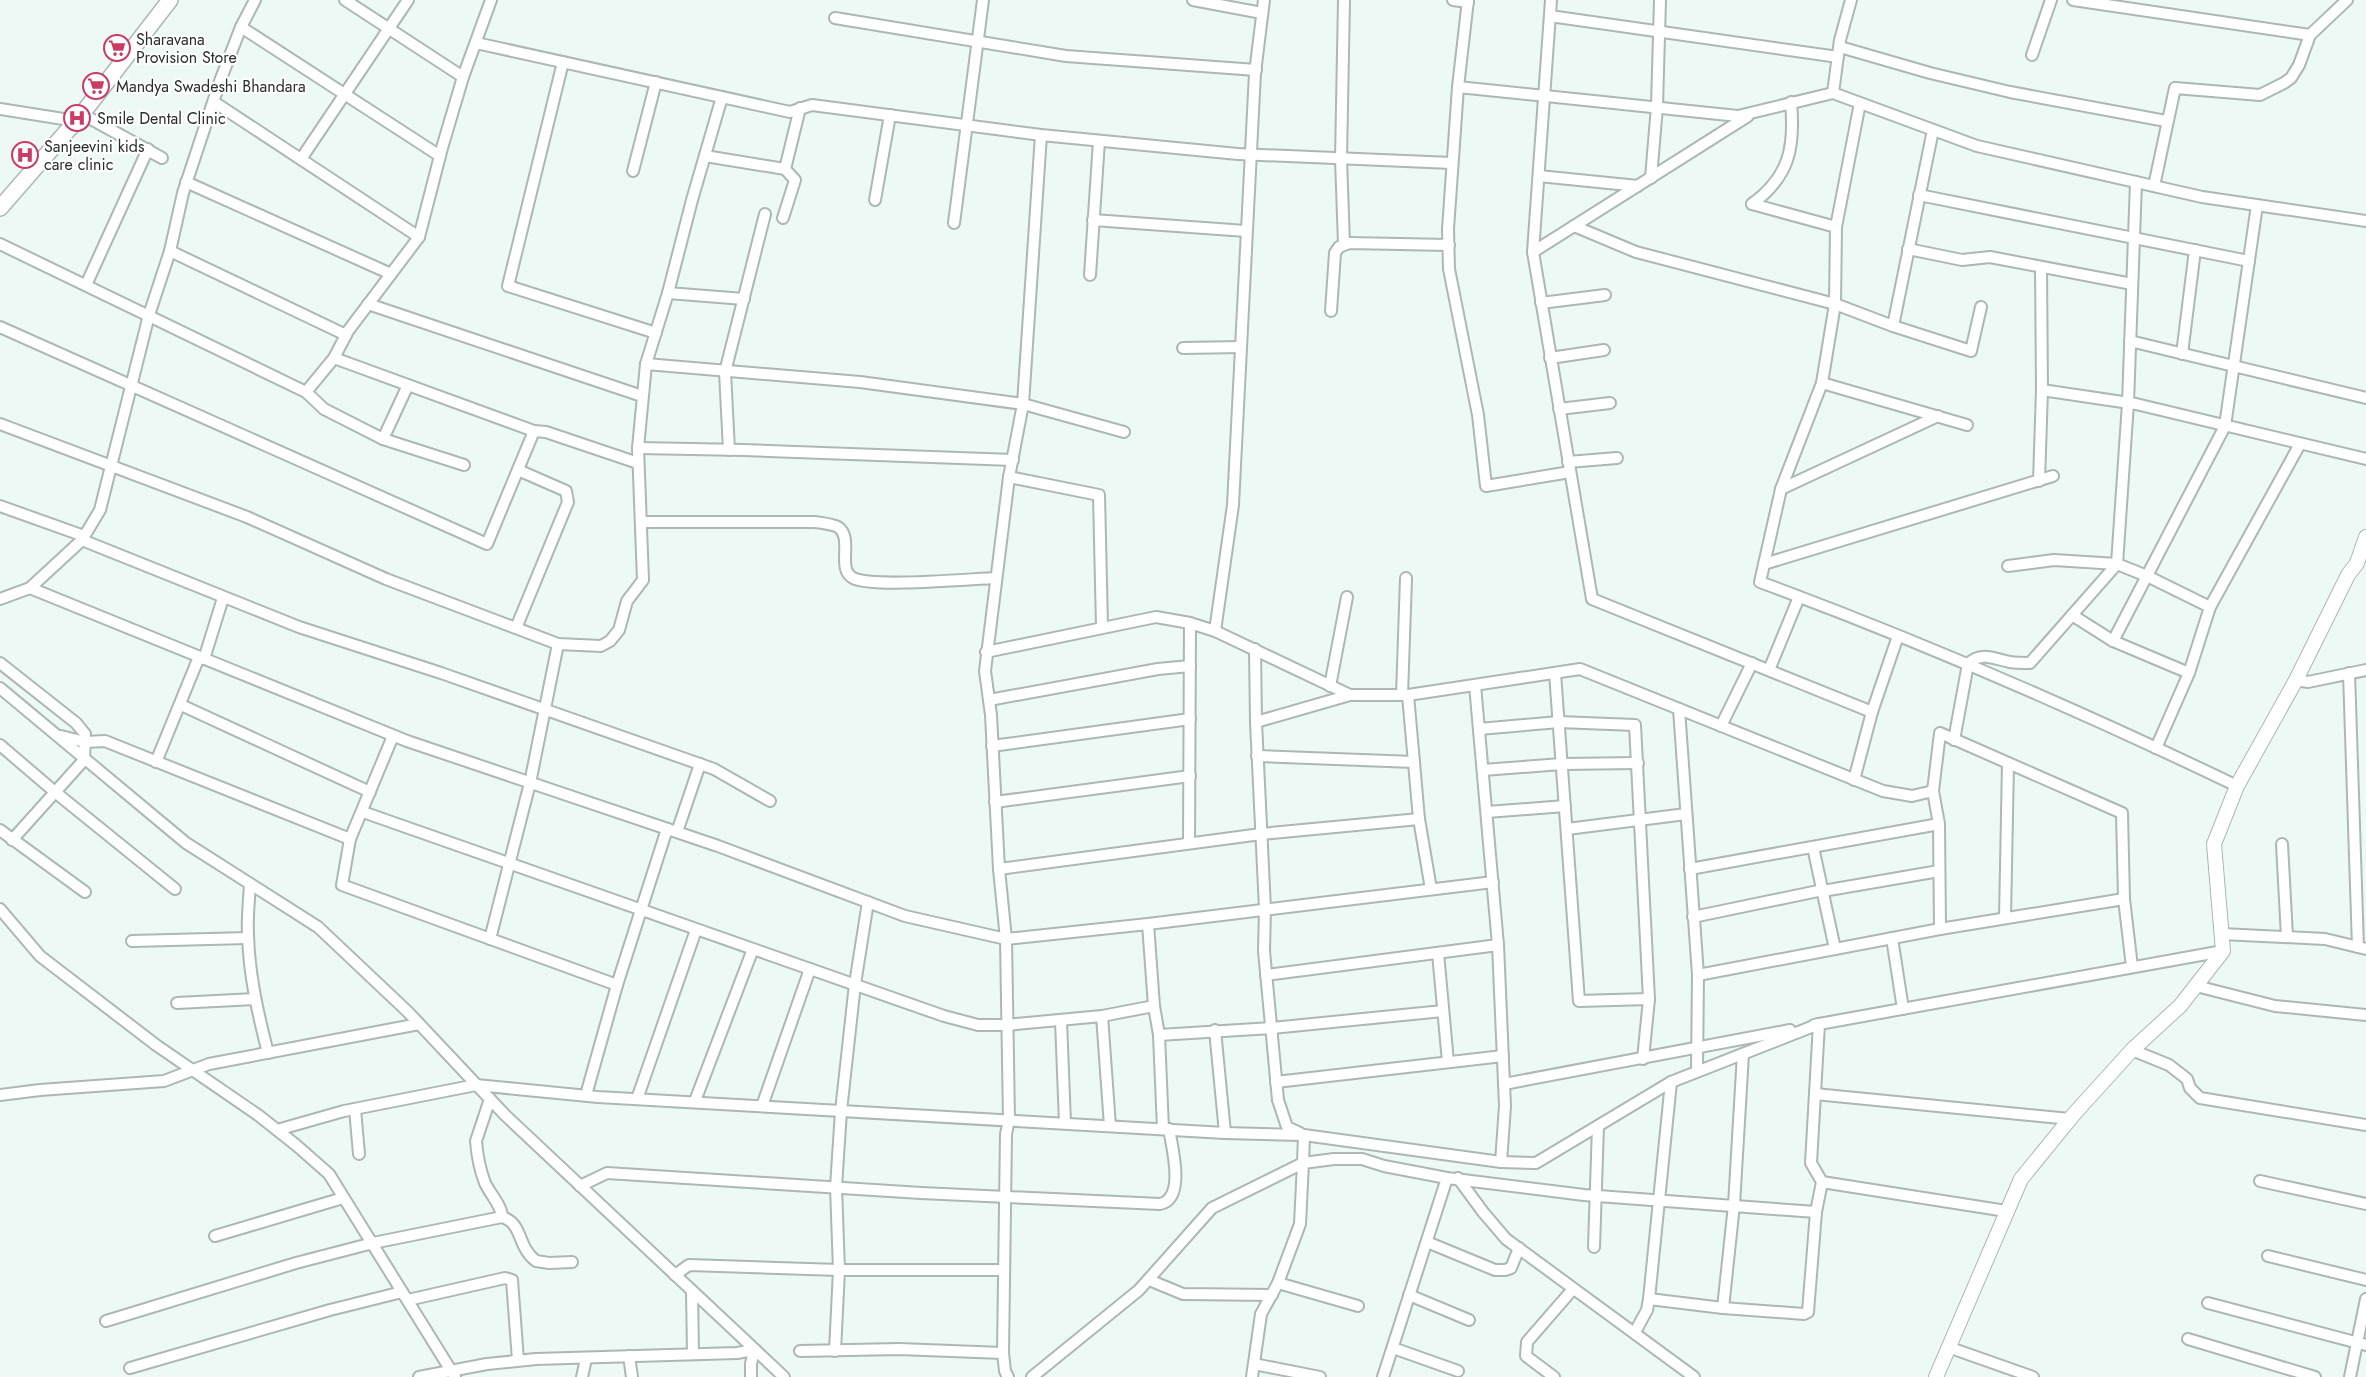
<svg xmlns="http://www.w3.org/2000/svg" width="2366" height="1377" font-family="Jost,sans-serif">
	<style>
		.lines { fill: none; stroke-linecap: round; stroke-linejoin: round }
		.minor-casing { stroke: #abb8b3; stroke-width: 14 }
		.tertiary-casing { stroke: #abb8b3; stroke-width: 16 }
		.secondary-casing { stroke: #abb8b3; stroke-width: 18 }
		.minor { stroke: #fff; stroke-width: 10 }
		.tertiary { stroke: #fff; stroke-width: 14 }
		.secondary { stroke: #fff; stroke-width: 15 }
		.labels { text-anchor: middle; stroke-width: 4.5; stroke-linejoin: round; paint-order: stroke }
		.poi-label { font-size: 16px; fill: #292e2c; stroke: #fff; text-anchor: start }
	</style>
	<rect width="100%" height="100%" fill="#ecf9f4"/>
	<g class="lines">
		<defs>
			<g id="minor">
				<path d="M345,0L463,77"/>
				<path d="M1193,0L1262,13"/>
				<path d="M1344,0L1341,159L1344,244"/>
				<path d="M1453,0L1468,2"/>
				<path d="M1468,0L1458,87L1448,229L1449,269L1478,415L1486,486L1570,472"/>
				<path d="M1551,0L1533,252L1592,599L1872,712"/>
				<path d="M1851,0L1840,40L1833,93L1977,146L2202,197L2366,221"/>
				<path d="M2073,0L2310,35"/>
				<path d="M1550,16L1838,57"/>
				<path d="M835,18L1066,56L1256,70"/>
				<path d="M241,27L440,156"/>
				<path d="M476,43L790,112L812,105L1041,135L1238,154L1452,163"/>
				<path d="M1840,47L1930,73L2010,92L2166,121"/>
				<path d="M2032,55L2051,0"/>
				<path d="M563,62L508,286L656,333"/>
				<path d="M1458,87L1738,116L1833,93"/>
				<path d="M214,102L419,237"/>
				<path d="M1860,103L1836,227L1835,304L1822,383L1781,489L1760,582C1922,642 2081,711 2237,786"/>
				<path d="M0,109L76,121"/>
				<path d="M82,114L162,158"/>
				<path d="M705,156L785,169L795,180L783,218"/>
				<path d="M301,159L408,0"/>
				<path d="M785,169L800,108"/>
				<path d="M633,171L656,82"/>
				<path d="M1539,176L1638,186"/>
				<path d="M1651,178L1657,106L1660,0"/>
				<path d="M186,182L391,274"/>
				<path d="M2154,186L2175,88L2260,95L2284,83L2291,78L2299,65L2310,35L2347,0"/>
				<path d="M1919,195L2249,261"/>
				<path d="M875,200L890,115"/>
				<path d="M1752,204C1790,176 1795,147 1791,102"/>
				<path d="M1752,204L1836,227"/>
				<path d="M1093,220L1246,231"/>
				<path d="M954,223L983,0"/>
				<path d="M1574,226L1636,252L1835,304L1893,326L1971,351L1981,307"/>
				<path d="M0,244L306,392L324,409L383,439L464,465"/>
				<path d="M1908,249L1962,260L1990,257L2132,284"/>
				<path d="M170,251L346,335"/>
				<path d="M1533,252L1748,116"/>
				<path d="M1090,275L1099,141"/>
				<path d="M86,285L148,149"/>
				<path d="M668,293L744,299"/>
				<path d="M1541,303L1605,295"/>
				<path d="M368,304L642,396"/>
				<path d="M1331,311L1335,253L1339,247L1349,243L1449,245"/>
				<path d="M1893,326L1933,130"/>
				<path d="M0,327L487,544L534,431"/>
				<path d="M2130,341L2366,398"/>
				<path d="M1183,348L1241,347"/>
				<path d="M2182,354L2195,250"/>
				<path d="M334,358L534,431L546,432L638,463"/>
				<path d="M1550,358L1604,350"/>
				<path d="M646,364L860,382L1023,404L1124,432"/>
				<path d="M1822,383L1967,425"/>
				<path d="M2042,390L2136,404L2366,459"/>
				<path d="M306,392L334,358L348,331L419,237L442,148L463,77L491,0"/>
				<path d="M1559,409L1610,403"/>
				<path d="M0,424L247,517L386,579L558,644L601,646L610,641L619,630L627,601L643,580L638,448L646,364L668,293L692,200L722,97"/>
				<path d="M383,439L408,385"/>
				<path d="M638,448L744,450L1013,460"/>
				<path d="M729,450L725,372L765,214"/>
				<path d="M1568,462L1617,458"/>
				<path d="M1009,477L1099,495L1102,627"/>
				<path d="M2039,481L2042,390L2041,267"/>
				<path d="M1781,489L1938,416"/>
				<path d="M0,506L84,536"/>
				<path d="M642,522H815C822,523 832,524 838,527C854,538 836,569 853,578C872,588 969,579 996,578"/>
				<path d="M82,540L299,627L441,673L714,769L770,801"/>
				<path d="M1764,564L2053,476"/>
				<path d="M2008,566L2054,560L2117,564L2147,576L2210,607"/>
				<path d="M30,588L407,741L718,846L905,916L1006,939L1148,924L1493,882"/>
				<path d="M0,599L30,588L82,540L100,510L149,315L170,251L183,193L220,81L241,27L255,0"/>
				<path d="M2072,615L2113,641L2189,673"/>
				<path d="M516,628L568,502L566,491L518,470"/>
				<path d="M1215,631L1233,505L1255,73L1264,0"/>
				<path d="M2113,641L2225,426L2257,205"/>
				<path d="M1255,649L1256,722L1265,909L1264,951L1278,1100L1287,1127L1300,1133"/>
				<path d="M986,652L1156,617L1190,623L1215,631L1350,695"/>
				<path d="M204,659L223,598"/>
				<path d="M0,663L76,723L85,734L84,760L12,840"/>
				<path d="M1769,670L1799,597"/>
				<path d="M1555,673L1579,1001L1649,999"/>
				<path d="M2349,673L2358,947"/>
				<path d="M2296,680L2308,682L2366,670"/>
				<path d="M1475,685L1498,945L1505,1106L1501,1162"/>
				<path d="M1330,686L1347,597"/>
				<path d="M0,688L186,843L318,927L408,1012L505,1115L784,1377"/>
				<path d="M1402,695L1406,578"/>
				<path d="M1408,695L1419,819L1431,889"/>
				<path d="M989,700L1158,669L1190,666"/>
				<path d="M181,705L370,792"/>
				<path d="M1679,709L1698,975L1697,1071"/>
				<path d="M1256,722L1350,695H1408L1580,669L1883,791L1912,796L1933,791"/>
				<path d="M1721,726L1752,663"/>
				<path d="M1479,729L1559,722L1635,725L1649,999L1643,1059"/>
				<path d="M61,736L85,742L105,741L350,839"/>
				<path d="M393,736L350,839L342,885L617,985"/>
				<path d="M1954,740L1968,664C1982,651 1994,659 2010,662C2016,663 2023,663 2030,663L2117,564L2128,403L2136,182"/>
				<path d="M0,745L55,792L175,889"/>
				<path d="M992,746L1190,719"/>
				<path d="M2156,748L2189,673L2210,607L2300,444"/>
				<path d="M1257,756L1414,762"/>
				<path d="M156,762L199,657"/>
				<path d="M1483,770L1562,764L1638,763"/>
				<path d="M1854,780L1872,712L1898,636"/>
				<path d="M995,802L1190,776"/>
				<path d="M363,812L944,1016L978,1025H1006L1102,1016L1154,1006"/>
				<path d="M1487,812L1565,806"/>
				<path d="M1567,829L1686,814"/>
				<path d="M0,830L85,892"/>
				<path d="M677,832L700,764"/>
				<path d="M1189,843L1190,623"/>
				<path d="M2282,844L2287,937"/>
				<path d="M1813,847L1835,949"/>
				<path d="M999,869L1261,834L1419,819"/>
				<path d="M1690,869L1939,824"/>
				<path d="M250,884C249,901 247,918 248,935C249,975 258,1014 268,1053"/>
				<path d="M1823,891L1939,871"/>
				<path d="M0,909L40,956L156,1045L258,1115L296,1145L329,1174L455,1377"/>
				<path d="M1693,917L1823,890"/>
				<path d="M2005,918L2008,763"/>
				<path d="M1148,924L1154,1006L1159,1035L1163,1129"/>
				<path d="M1940,929L1939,824L1933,791L1940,733L2122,813L2124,899L2132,967"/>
				<path d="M2222,934L2325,939L2366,949"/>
				<path d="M1892,938L1903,1009"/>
				<path d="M490,939L530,783L558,644"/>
				<path d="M132,941L248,938"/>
				<path d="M1438,953L1448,1062"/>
				<path d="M1266,975L1498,945"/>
				<path d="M1698,975L1940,929L2124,899"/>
				<path d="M2196,986L2275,1006L2366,1015"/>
				<path d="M177,1003L255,999"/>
				<path d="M1102,1016L1110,1126"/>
				<path d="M1061,1021L1065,1123"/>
				<path d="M1215,1030L1225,1133"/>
				<path d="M1159,1035L1272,1028L1443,1011"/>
				<path d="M2132,1050L2169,1065L2187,1079L2190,1088L2200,1098L2366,1125"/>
				<path d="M1276,1082L1503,1056"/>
				<path d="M1504,1084L1790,1030"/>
				<path d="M1815,1094L2070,1119"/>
				<path d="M0,1095L40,1090L164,1081L209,1064L419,1024"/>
				<path d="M586,1095L617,985L667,829"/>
				<path d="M490,1099L476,1141C477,1154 480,1170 485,1183C490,1194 502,1206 502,1217C523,1223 517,1247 536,1261L549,1263L572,1262"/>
				<path d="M637,1099L696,930"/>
				<path d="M695,1101L753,949"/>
				<path d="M762,1106L810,969"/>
				<path d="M355,1109L359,1154"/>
				<path d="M277,1130L344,1111L476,1085L598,1097L1225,1133L1304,1135L1501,1162L1536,1163L1671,1082L1819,1024L2223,951"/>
				<path d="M1458,1178L1483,1212L1506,1239L1694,1377"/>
				<path d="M2260,1181L2366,1204"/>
				<path d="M1822,1182L2006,1211"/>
				<path d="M580,1186L607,1173L921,1193L1160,1204C1186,1199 1172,1147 1169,1129"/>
				<path d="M215,1236L343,1198"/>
				<path d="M1427,1242L1495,1270H1505L1511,1268L1519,1248"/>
				<path d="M1594,1247L1598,1126"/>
				<path d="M2268,1256L2366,1280"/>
				<path d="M675,1275L689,1265L839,1270H1004"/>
				<path d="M1149,1280L1183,1294L1272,1295"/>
				<path d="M1278,1283L1358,1306"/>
				<path d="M692,1291L693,1354"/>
				<path d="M1409,1295L1469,1320"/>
				<path d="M1649,1299L1723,1308L1804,1314L1808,1312L1816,1212L1822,1182L1811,1163L1819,1024L1814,1025"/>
				<path d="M408,1300L505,1278L512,1280L518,1360"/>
				<path d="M2208,1303L2366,1345"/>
				<path d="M1723,1308L1734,1205L1743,1054"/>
				<path d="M106,1321L296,1263L373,1243L502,1217"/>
				<path d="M1635,1332L1647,1310L1649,1299L1671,1082"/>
				<path d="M2188,1339L2315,1377"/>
				<path d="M1948,1347L2033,1377"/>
				<path d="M1393,1348L1458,1371"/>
				<path d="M800,1351L899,1349L1003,1353"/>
				<path d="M835,1351L839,1270L836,1187L841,1111L855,984L868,902"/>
				<path d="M629,1356L632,1377"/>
				<path d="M1254,1364L1320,1377"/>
				<path d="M130,1368L330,1310L402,1292"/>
				<path d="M419,1377L487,1364L536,1359L737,1353L754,1350L751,1364V1377"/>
				<path d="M582,1377L586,1359"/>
				<path d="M1008,1377L1005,1371L1003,1353L1006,1134L1009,1120L1006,939L999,869L991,715L985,671L1009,477L1023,404L1041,135"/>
				<path d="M1032,1377L1139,1290L1212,1208L1303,1163L1304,1135"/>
				<path d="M1252,1377L1261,1314L1278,1283L1300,1224L1303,1163L1334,1159H1362L1384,1166L1447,1178L1584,1195L1816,1212"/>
				<path d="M1383,1377L1447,1178"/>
				<path d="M1554,1377L1526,1356L1527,1342L1573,1289"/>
				<path d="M2350,1377L2366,1299"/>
			</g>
			<path id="tertiary" d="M1936,1377L2021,1179L2074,1114L2132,1050L2180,1006L2223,951L2214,844L2237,786L2296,680L2348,575L2357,563L2366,537"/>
			<path id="secondary" d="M0,208L82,114L170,0"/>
		</defs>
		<!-- minor casing -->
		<use href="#minor" class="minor-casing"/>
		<!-- tertiary casing -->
		<use href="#tertiary" class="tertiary-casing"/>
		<!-- secondary casing -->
		<use href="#secondary" class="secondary-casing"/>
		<!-- minor -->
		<use href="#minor" class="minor"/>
		<!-- tertiary -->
		<use href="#tertiary" class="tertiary"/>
		<!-- secondary -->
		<use href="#secondary" class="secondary"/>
	</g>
	<!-- icons -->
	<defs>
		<symbol id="supermarket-ring" viewBox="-11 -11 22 22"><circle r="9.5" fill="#fff" stroke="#ca3c63" stroke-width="1.5"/><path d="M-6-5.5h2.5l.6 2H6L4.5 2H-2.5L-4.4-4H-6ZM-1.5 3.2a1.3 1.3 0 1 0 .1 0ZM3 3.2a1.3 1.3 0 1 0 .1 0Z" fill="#ca3c63"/></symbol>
		<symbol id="hospital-ring" viewBox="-11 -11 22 22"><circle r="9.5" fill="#fff" stroke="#ca3c63" stroke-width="1.5"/><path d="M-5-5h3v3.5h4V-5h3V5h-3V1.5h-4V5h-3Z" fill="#ca3c63"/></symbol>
	</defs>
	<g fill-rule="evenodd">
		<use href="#supermarket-ring" x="102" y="33" width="30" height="30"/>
		<use href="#supermarket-ring" x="81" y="71" width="30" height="30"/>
		<use href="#hospital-ring" x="62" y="103" width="30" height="30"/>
		<use href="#hospital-ring" x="10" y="140" width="30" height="30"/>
	</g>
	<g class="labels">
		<!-- poi labels -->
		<g class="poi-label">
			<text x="136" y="45">Sharavana<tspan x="136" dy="18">Provision Store</tspan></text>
			<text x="116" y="92">Mandya Swadeshi Bhandara</text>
			<text x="97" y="124">Smile Dental Clinic</text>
			<text x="44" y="152">Sanjeevini kids<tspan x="44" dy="18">care clinic</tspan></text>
		</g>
	</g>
</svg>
